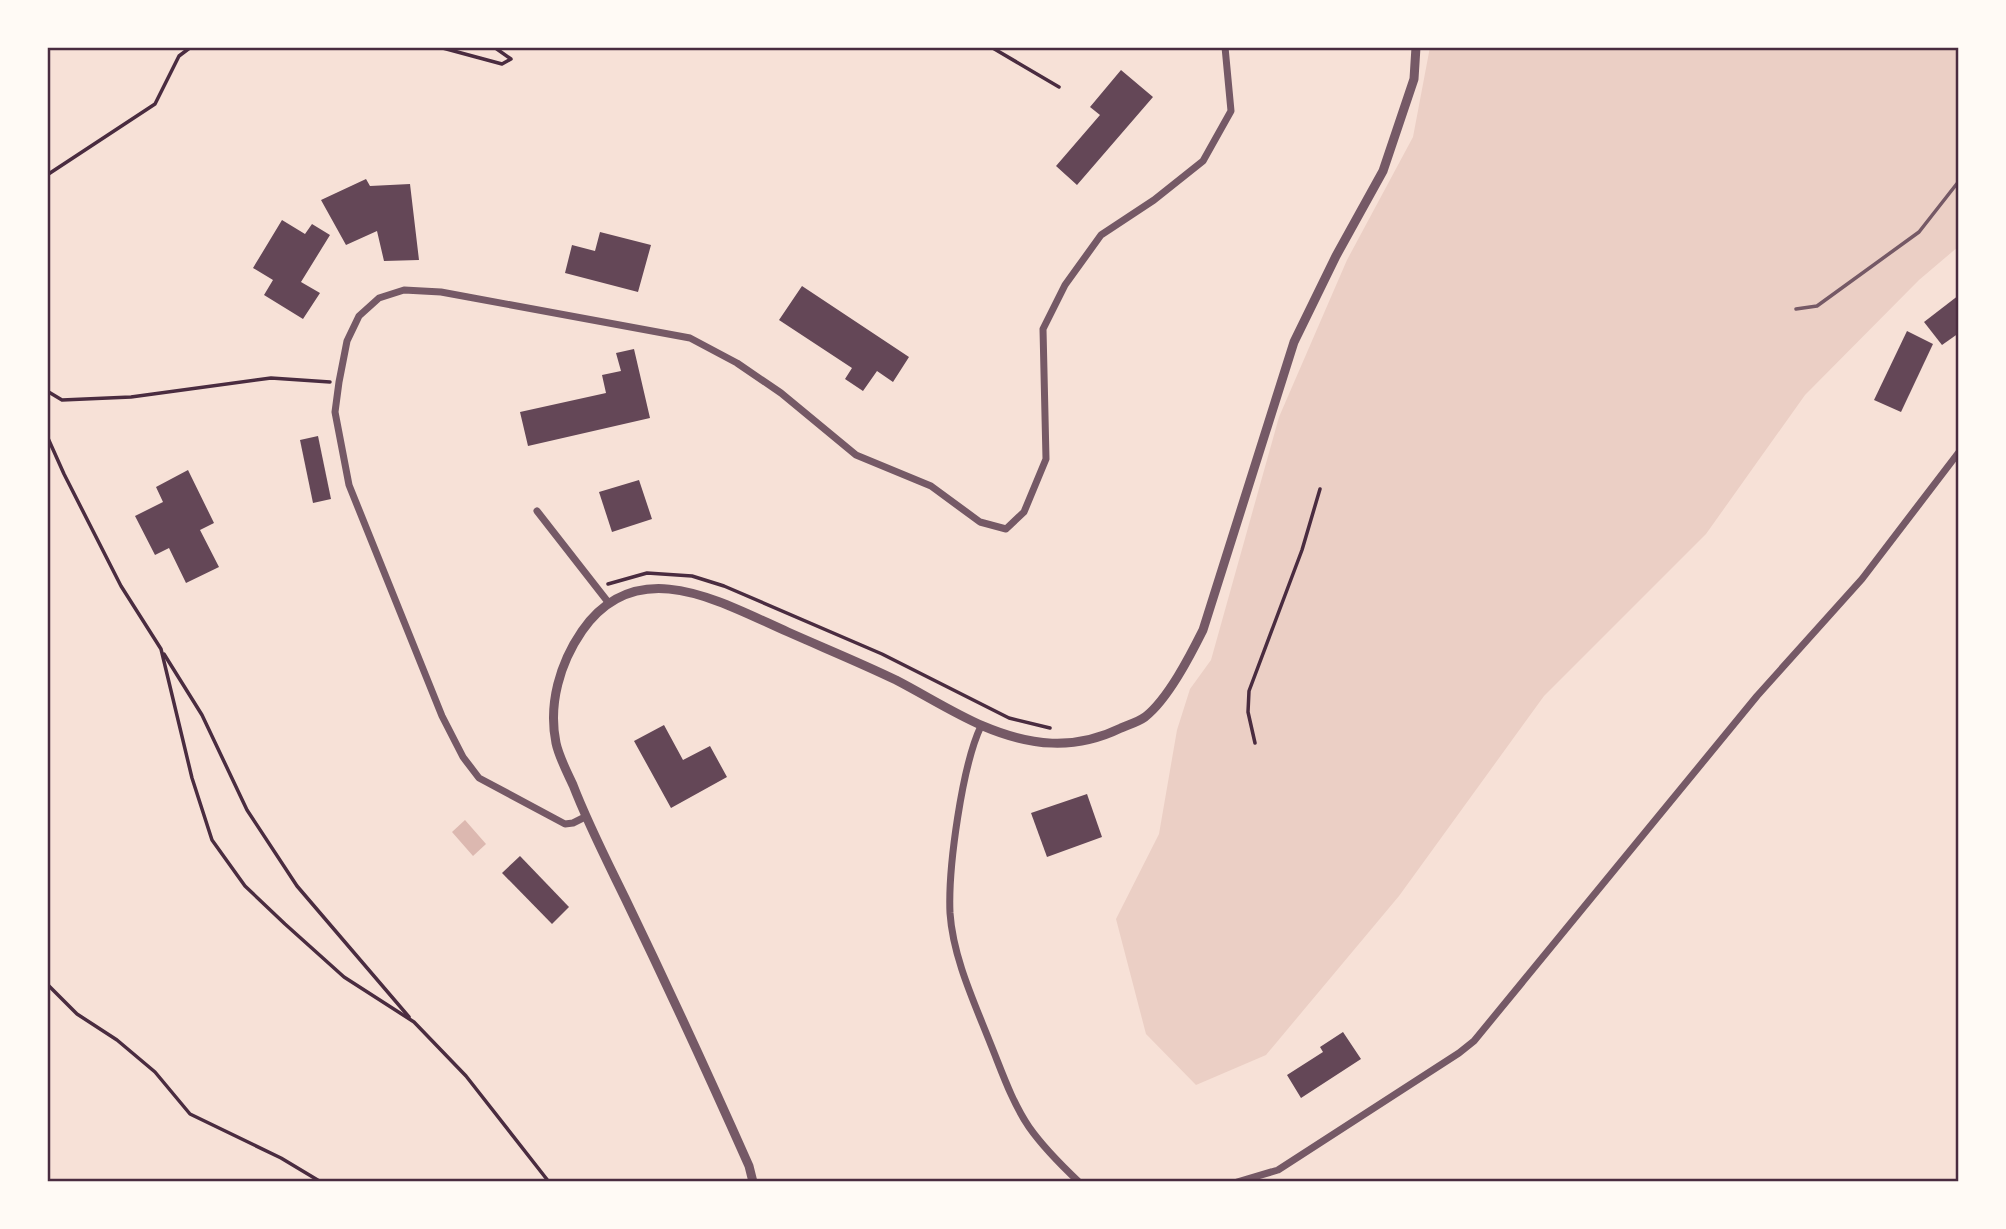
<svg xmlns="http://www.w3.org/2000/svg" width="2006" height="1229" font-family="Roboto,sans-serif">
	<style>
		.green { fill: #ebcfc5 }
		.water { fill: #dcb8b0 }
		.building { fill: #644757 }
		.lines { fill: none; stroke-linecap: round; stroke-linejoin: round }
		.path { stroke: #4a2c40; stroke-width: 3.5 }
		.service { stroke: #755966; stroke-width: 3.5 }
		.minor { stroke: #755966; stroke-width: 7 }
		.tertiary { stroke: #755966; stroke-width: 9 }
		.neatline { fill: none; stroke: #4a2c40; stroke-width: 2.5 }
	</style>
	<rect width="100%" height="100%" fill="#f7e1d7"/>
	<!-- green -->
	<path class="green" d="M1430,47H1959V246L1919,280L1805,395L1706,534L1544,696L1399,896L1266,1055L1196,1085L1146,1034L1116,919L1159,834L1177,730L1190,689L1211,660L1279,417L1347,260L1413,137Z"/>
	<!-- water -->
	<path class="water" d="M465,820L486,844L473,856L452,832Z"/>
	<!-- building -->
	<g class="building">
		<path d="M1121,70L1153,97L1077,185L1056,166L1100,115L1090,107Z"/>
		<path d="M366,179L370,186L410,184L419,260L384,261L377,231L346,245L321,200Z"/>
		<path d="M282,220L305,234L312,224L330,235L301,282L320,293L303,319L264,295L273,280L253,268Z"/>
		<path d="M600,232L651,245L638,292L565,273L572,245L595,251Z"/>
		<path d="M802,286L909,357L893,382L877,371L863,391L845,379L852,368L779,320Z"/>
		<path d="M1959,295V333L1942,345L1924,322Z"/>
		<path d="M1907,331L1933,344L1901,412L1874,400Z"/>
		<path d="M634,349L650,418L528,446L520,412L606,393L602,375L621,371L616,353Z"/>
		<path d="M318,436L331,499L313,503L300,440Z"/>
		<path d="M188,470L214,523L200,530L219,567L186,583L169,548L155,555L135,516L163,502L156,487Z"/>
		<path d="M639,480L652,519L612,532L599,492Z"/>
		<path d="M664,725L683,760L710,746L727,777L671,808L634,741Z"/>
		<path d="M1087,794L1102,837L1047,857L1031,813Z"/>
		<path d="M520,856L569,907L552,924L502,873Z"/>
		<path d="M1343,1032L1361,1059L1301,1098L1287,1075L1323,1052L1320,1047Z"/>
	</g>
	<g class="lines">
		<!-- path -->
		<g class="path">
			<path d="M439,47L502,64L511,59L494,47"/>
			<path d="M991,47L1059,87"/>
			<path d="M47,175L155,104L179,56L191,47"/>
			<path d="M47,391L62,400L131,397L271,378L330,382"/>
			<path d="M47,436L64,474L121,586L161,649L192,778L212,840L245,886L285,924L344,977L414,1022L466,1076L549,1182"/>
			<path d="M608,584L647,573L692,576L724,586L882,654L1009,718L1050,728"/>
			<path d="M164,654L202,715L247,810L297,886L409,1017"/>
			<path d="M1255,743L1248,712L1249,691L1302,550L1320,489"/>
			<path d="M47,984L77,1014L117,1040L155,1072L190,1114L281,1158L321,1182"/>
		</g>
		<!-- service -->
		<path class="service" d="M1796,309L1817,306L1919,232L1959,181"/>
		<!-- minor -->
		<g class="minor">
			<path d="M537,511L608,602"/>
			<path d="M981,726C962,766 948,868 950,913C953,958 975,1004 991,1045C1002,1072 1012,1102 1029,1127C1043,1147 1061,1165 1079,1182"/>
			<path d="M585,817L573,823L565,824L479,778L463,757L442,716L349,485L335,412L339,382L347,341L359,316L379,298L404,290L441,292L690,338L737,363L781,393L856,455L931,486L980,522L1006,529L1024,512L1046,459L1043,329L1065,285L1101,235L1154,200L1203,161L1231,111L1225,47"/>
			<path d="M1237,1182L1278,1170L1459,1053L1474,1041L1757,696L1862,579L1959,452"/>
		</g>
		<!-- tertiary -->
		<path class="tertiary" d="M753,1182L749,1166C709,1076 668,987 625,898C607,861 588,824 573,785C567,772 559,757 556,743C548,704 560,663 582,631C637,552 720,602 788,632C824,648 861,663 896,680C925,695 953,713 983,726C1030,746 1074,751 1121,728C1128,725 1138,722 1145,717C1168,699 1190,656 1203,630L1294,342L1336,256L1383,171L1414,79L1416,47"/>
	</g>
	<!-- border -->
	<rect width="2006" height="1229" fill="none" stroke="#fffaf5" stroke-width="98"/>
	<rect x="49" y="49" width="1908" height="1131" class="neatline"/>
</svg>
